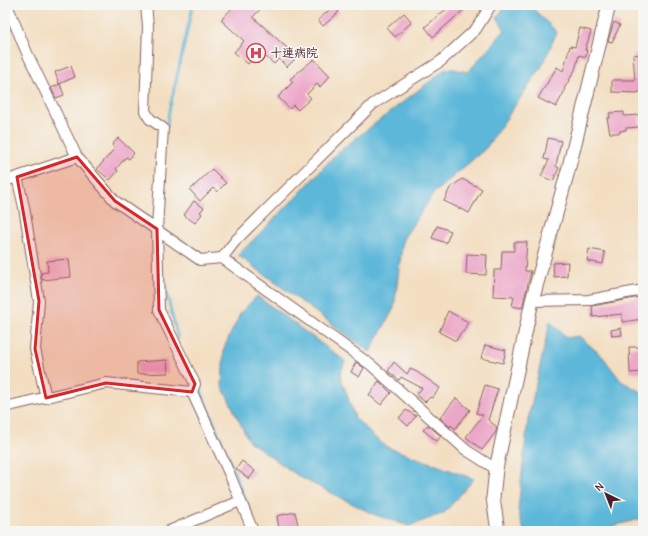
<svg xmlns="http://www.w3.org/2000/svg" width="648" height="536" font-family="'Comic Neue','Klee One',sans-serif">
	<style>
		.water { fill: #5bb7d9; stroke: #526b82 }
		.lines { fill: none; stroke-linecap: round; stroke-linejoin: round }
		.stream { stroke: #5bb7d9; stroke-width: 2.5 }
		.building { fill: #eca6c8 }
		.minor-casing { stroke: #856260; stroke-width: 12 }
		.tertiary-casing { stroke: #856260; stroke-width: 15 }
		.minor { stroke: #fff; stroke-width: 10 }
		.tertiary { stroke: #fff; stroke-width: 13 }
		.marked { fill: #d62828; fill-opacity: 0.2; stroke: #d62828; stroke-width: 3; stroke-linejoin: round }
		.labels { text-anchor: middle; stroke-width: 3.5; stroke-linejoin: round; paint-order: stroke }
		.poi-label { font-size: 12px; font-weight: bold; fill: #4a1f2b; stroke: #f6f6f2; text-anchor: start }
	</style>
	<rect width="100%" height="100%" fill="#f6f6f2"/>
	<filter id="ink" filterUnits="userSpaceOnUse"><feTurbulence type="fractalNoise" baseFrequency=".025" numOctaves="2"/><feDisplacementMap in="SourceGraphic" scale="8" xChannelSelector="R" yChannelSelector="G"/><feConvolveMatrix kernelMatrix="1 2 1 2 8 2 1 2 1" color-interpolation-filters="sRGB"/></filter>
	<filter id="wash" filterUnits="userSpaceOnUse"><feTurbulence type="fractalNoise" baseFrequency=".012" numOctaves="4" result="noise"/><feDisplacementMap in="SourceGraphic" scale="16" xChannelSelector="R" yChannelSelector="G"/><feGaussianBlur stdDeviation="0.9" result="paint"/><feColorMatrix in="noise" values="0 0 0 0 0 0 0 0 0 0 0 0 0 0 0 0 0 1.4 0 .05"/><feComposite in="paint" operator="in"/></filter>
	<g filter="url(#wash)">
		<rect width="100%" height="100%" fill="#f3dec1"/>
		<!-- water -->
		<g class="water">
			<path d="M507,5H529L557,32L542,66L486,148L434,193L403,239L394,308L370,352L238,255L298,195L337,153L447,68L468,72L505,30L497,17Z"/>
			<path d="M257,296L345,361L340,375L355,418L374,437L387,447L474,479L444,513L409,526L373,514L300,477L249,441L222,386L224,348L241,312Z"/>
			<path d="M550,321L567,338L579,336L603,357L621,381L643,393V518L594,531H524L518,510L528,420Z"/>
		</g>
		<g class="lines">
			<!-- stream -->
			<g class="stream">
				<path d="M5,37L13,28"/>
				<path d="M167,127L168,116L193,5"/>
				<path d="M163,278L178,339"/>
				<path d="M198,383L253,518"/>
			</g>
		</g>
		<g id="blocks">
			<!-- building -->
			<g class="building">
				<path d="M235,5H264L253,17L297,57L287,67L279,59L274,64L259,51L248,64L234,52L244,41L221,20Z"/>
				<path d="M451,5H469L433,37L425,27Z"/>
				<path d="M334,6L339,12L323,26L318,20Z"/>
				<path d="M404,13L412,22L395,37L387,28Z"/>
				<path d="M614,22L620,25L612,42L608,41Z"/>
				<path d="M580,28L591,31L585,50H587L586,57L579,55L575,70L564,89L565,90L556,107L538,98L557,67L563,71L570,46L575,47Z"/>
				<path d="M642,54L643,91L636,93L612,92V80H635L633,55Z"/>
				<path d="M314,59L330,76L320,87L317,84L307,94L311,98L298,110L293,105L290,109L278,97L293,82L290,79Z"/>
				<path d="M71,66L75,77L59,84L55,72Z"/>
				<path d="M60,84L64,95L56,98L51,88Z"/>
				<path d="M624,112V116L639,115L640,127L626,128V130L620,131V133H610L607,118H610L609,113Z"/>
				<path d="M118,138L134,153L129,159L126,157L116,169L118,171L110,180L97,169L115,148L112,145Z"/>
				<path d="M548,138L561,141L556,166L559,168L553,181L541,176L549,160L544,159Z"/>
				<path d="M212,169L226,183L217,192L213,188L200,201L190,190Z"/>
				<path d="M462,179L482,189L469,213L444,201L450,188Z"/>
				<path d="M194,201L204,208L200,212L202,214L195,223L184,215Z"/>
				<path d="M437,226L451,231L446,243L432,238Z"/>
				<path d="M514,242H527L525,271H531L522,308L512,306L514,297L493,296L494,270H501L502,251H514Z"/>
				<path d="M589,249L605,252L603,264L587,261Z"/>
				<path d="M467,254L487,255L486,275L466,274Z"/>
				<path d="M69,259L71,277L42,280L41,273L48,272L47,261Z"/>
				<path d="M568,262L567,276L554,277L553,263Z"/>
				<path d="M640,297L643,319L622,322V314L593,317L592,306Z"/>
				<path d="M448,311L468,322L463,332H461L456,341L439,332Z"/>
				<path d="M621,328L622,335L612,336L611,330Z"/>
				<path d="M485,345L506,350L503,363L481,358Z"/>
				<path d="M629,347H643V372L630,373Z"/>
				<path d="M167,360L168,373L137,374V362Z"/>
				<path d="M356,362L364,368L359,377L351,372Z"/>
				<path d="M394,362L407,374L410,369L417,372L440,388L432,398L430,397L425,402L416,395L422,388L401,377L399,380L388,371Z"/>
				<path d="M379,381L391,393L381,405L369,395Z"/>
				<path d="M485,385L498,389L488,420L497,427L496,432L482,450L466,437L483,415L476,413Z"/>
				<path d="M456,398L470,410L455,429L451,425L450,427L440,418Z"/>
				<path d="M406,410L416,416L408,426L399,418Z"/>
				<path d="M428,425L441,436L437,441L423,430Z"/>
				<path d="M242,461L255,471L249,479L236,469Z"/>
				<path d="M295,512L298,525L279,529L277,516Z"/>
			</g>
		</g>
	</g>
	<g filter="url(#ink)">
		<use href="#blocks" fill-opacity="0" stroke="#856260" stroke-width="1"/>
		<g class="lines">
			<defs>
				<g id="minor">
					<path d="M7,5L27,53L77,157L115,201L200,260L222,258L371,365L466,450L496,469"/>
					<path d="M146,5L148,26L145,111L150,119L163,128L157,229L159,310L195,384L192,392L229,473L253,531"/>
					<path d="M17,177L24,207L39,301L35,349L46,398"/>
					<path d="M5,181L77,157"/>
					<path d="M222,258L236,240L373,104L441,61L476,29L491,5"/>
					<path d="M532,301L589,300L643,290"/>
					<path d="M5,407L106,383L192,392"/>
					<path d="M169,531L240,501"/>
				</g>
				<path id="tertiary" d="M498,531L493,498L496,469L532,301L569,167L609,5"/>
			</defs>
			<!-- minor casing -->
			<use href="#minor" class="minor-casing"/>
			<!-- tertiary casing -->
			<use href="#tertiary" class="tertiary-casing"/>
			<!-- minor -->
			<use href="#minor" class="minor"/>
			<!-- tertiary -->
			<use href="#tertiary" class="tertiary"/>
		</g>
	</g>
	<!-- marked area -->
	<path class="marked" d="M77,157L115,201L157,229L159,310L195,384L192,392L106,383L46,398L35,349L39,301L17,177Z"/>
	<!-- icons -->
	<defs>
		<symbol id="hospital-ring" viewBox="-11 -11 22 22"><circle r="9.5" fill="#f6f6f2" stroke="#d1495b" stroke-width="1.5"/><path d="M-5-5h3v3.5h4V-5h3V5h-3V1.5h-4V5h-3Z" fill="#d1495b"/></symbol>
	</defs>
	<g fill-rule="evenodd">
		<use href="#hospital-ring" x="245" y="42" width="22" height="22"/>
	</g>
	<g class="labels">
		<!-- poi labels -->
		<g class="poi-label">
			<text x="270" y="57">十連病院</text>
		</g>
	</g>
	<!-- margin -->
	<rect width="648" height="536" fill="none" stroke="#f6f6f2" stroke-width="20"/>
	<!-- north arrow -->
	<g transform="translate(606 494) rotate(317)" stroke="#f6f6f2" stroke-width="3" paint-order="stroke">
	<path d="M0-3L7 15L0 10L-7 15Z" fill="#4a1f2b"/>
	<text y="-6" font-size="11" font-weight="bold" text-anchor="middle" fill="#4a1f2b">N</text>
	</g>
</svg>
